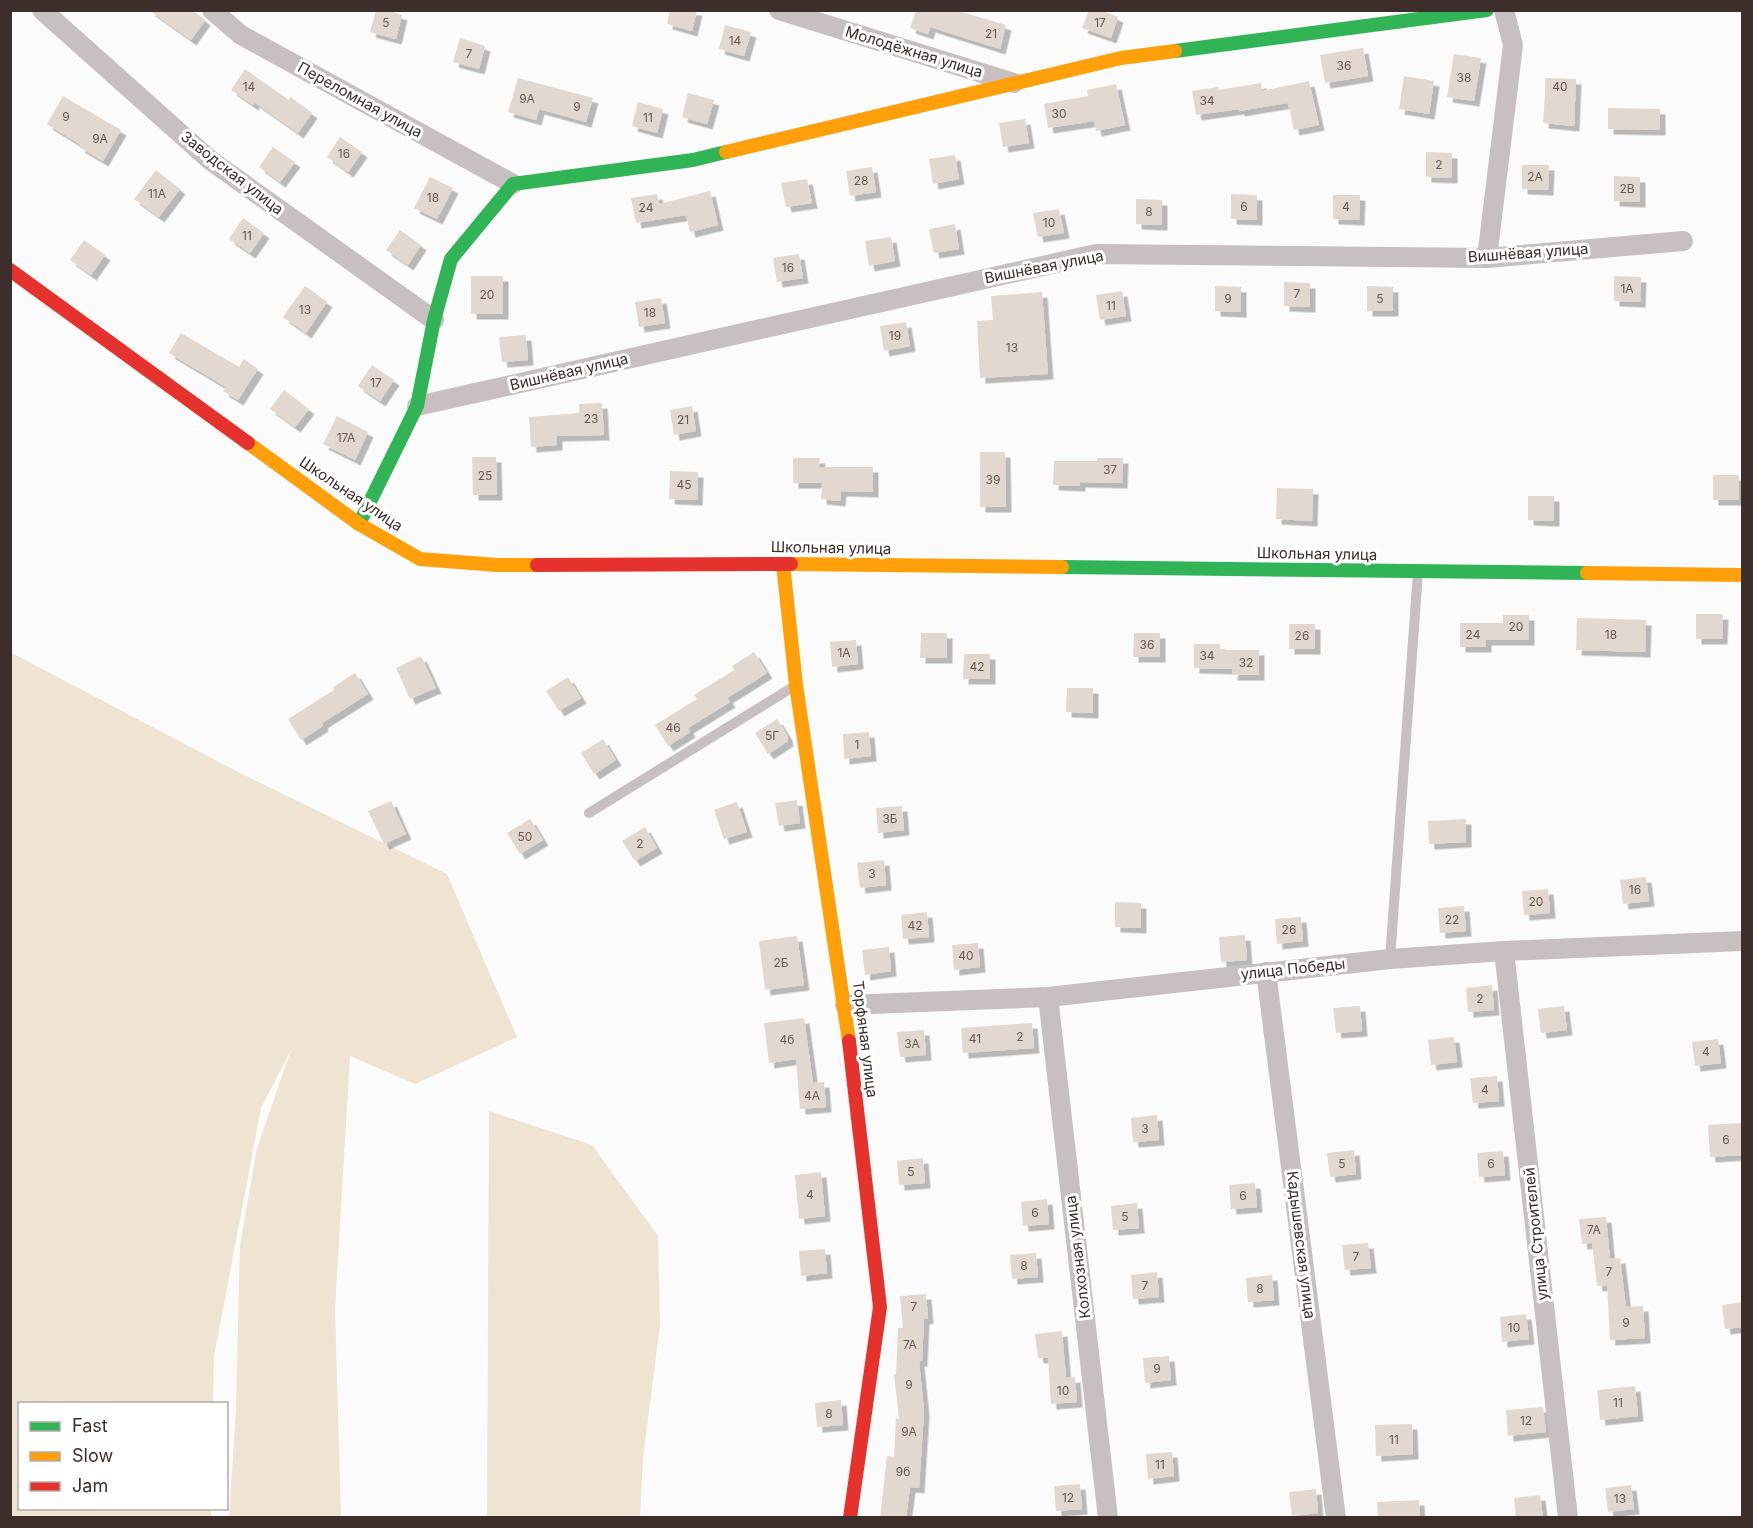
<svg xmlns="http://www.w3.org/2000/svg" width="1753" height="1528" font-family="Inter,sans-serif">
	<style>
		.green { fill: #efe4d1 }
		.building { fill: #e2d8d0; filter: url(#shadow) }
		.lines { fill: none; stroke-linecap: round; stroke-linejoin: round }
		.lane { stroke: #c8bfc0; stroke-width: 10 }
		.street { stroke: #c8bfc0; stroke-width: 20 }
		.fast { stroke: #30b455; stroke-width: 14 }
		.slow { stroke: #ff9f0a; stroke-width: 14 }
		.jam { stroke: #e5322d; stroke-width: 14 }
		.labels { text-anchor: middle; stroke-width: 6; stroke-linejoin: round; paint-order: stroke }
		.number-label { font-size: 12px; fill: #675854 }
		.street-label { font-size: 15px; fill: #3e2e2b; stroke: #fff }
	</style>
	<defs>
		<filter id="shadow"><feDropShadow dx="5.5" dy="5.5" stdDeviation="0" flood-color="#0004"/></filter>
	</defs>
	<rect width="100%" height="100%" fill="#fbfbfb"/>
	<!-- green -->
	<g class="green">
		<path d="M10,652L238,772L447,874L517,1037L415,1084L350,1056L335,1309L341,1517H229L236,1409L240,1245L257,1148L291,1050L261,1108L214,1357L213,1403L20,1404V1508H211V1517H11Z"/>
		<path d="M489,1111L592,1145L658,1236L660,1325L643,1458L640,1517H487Z"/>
	</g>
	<!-- building -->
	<g class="building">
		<path d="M149,10H192L205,20L191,40Z"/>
		<path d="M376,10H386L402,15L396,39L370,32Z"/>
		<path d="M670,10H697L692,31L667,24Z"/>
		<path d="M916,10H955L1006,25L1000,49L930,27L928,34L910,28Z"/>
		<path d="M1089,10H1100L1118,17L1111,38L1082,28Z"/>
		<path d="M725,25L751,32L744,56L719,49Z"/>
		<path d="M460,38L485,46L479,69L453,62Z"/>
		<path d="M1363,48L1368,76L1325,83L1320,55Z"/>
		<path d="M1454,54L1481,58L1474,101L1447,97Z"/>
		<path d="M245,69L289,100L291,97L312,113L298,133L254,102L253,105L231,90Z"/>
		<path d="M1404,76L1434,81L1429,114L1399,109Z"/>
		<path d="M518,78L593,98L586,122L539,109L536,120L508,112Z"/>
		<path d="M1545,78L1576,79L1574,126L1543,123L1545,94Z"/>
		<path d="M1309,81L1319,125L1294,130L1288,103L1239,111V109L1196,115L1192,91L1218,87V90L1261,83L1262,91Z"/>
		<path d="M1116,84L1125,125L1096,131L1094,121L1048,128L1044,104L1088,96L1087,90Z"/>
		<path d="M688,93L714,100L707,124L682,117Z"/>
		<path d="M63,96L121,130L103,161L79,147L81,145L47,124Z"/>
		<path d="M638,102L663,109L657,133L632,126Z"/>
		<path d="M1608,108L1660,109V130L1608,129Z"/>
		<path d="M1025,119L1029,143L1003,147L999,123Z"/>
		<path d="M340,137L362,152L348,172L327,157Z"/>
		<path d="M273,147L295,162L280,182L259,167Z"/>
		<path d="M1426,152L1452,153V178L1426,177Z"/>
		<path d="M955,155L959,179L933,184L929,159Z"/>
		<path d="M1522,165H1549L1548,190L1522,189Z"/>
		<path d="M872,167L876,192L850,196L846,171Z"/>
		<path d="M156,170L180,189L159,217L134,199Z"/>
		<path d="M1614,176L1640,177V202L1614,201Z"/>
		<path d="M430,177L453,188L437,219L414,208Z"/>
		<path d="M807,179L812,203L786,207L781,183Z"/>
		<path d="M710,191L718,225L690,232L686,215L636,223L631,198L657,194L659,204Z"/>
		<path d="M1231,194L1257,195V220L1231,219Z"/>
		<path d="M1333,195H1360L1359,220L1333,219Z"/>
		<path d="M1136,199L1162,200V225L1136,224Z"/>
		<path d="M1059,209L1064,233L1038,237L1033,213Z"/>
		<path d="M243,218L264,233L250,253L229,239Z"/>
		<path d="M955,224L959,249L934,253L929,229Z"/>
		<path d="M400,230L421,245L408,265L386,250Z"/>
		<path d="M891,237L895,261L869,266L865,241Z"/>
		<path d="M84,240L105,255L91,275L70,260Z"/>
		<path d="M799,254L803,278L777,282L773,258Z"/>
		<rect x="471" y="276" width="32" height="38"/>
		<path d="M1614,276L1641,277L1640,302L1614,301Z"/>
		<path d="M1284,282L1310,283V307L1284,306Z"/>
		<path d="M305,286L327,302L306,333L283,317Z"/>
		<path d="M1215,286L1241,287V312L1215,311Z"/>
		<path d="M1367,286L1393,287V311H1367Z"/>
		<path d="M1122,291L1126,316L1100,320L1096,295Z"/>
		<path d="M1042,292L1048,374L980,378L977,321L993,320L991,296Z"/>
		<path d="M661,298L665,323L639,327L635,302Z"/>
		<path d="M906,322L910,346L884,351L880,326Z"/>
		<path d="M181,333L239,367L244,359L258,369L238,400L223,391L226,387L169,353Z"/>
		<path d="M526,335L528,360L502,362L499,337Z"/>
		<path d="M372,365L394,380L380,401L358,386Z"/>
		<path d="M284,390L309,409L295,427L270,409Z"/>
		<path d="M602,403L604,435L557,436V445L531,447L529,417L579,413V404Z"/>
		<path d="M692,406L696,431L674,435L670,410Z"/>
		<path d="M337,416L368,432L355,460L323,444Z"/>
		<path d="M980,452H1005L1006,507H980Z"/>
		<path d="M472,457H496L497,495H473Z"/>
		<path d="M793,458H820L819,467H873V492L841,491L840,501L821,499L822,483H793Z"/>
		<path d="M1097,458H1123L1122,483L1080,482V486L1053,485L1054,461H1097Z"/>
		<path d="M670,471L698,472L697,500L669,499Z"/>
		<rect x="1713" y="475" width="26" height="25"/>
		<path d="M1277,488L1313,489L1312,521L1276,519Z"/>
		<path d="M1528,496H1554V521L1528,520Z"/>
		<path d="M1696,614H1723L1722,639H1696Z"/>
		<path d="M1503,615H1529V640H1486V647H1460V623H1503Z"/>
		<path d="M1577,618L1646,620L1645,652L1576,650Z"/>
		<rect x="1289" y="624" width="26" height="25"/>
		<path d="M921,633H947V658H920Z"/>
		<path d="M1134,633H1160V657H1133Z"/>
		<path d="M856,640L858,664L832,667L830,642Z"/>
		<path d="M1194,644H1220V650H1259V675H1232L1233,669L1194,668Z"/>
		<path d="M754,652L767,673L727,698L730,702L688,728L690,732L668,746L655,725L697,699L694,695L734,670L732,666Z"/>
		<path d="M964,654H990V679H963Z"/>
		<path d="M421,656L436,688L410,699L396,668Z"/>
		<path d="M355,673L368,694L322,723L323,726L301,740L288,719L334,690L333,687Z"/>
		<path d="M568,677L581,698L559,711L546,691Z"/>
		<path d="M1067,688H1093V713L1066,712Z"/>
		<path d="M777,719L787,735L788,741L768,754L755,733Z"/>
		<path d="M869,732L871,756L844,759L843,734Z"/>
		<path d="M603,739L616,760L594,774L581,753Z"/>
		<path d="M797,800L800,823L779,826L775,803Z"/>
		<path d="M391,801L406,834L384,844L368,811Z"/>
		<path d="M737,802L747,832L724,839L714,810Z"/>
		<path d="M902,806L904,830L878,833L876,808Z"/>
		<path d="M530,819L543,840L520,854L507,833Z"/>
		<path d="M1466,819V842L1429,844L1428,821Z"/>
		<path d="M645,827L657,848L635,861L622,841Z"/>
		<path d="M884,860L886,885L860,888L857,863Z"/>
		<path d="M1646,877L1649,901L1623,904L1620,880Z"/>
		<path d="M1548,889L1550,913L1524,915L1522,891Z"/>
		<path d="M1115,902L1141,903V928L1115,927Z"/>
		<path d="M1464,906L1466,931L1440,933L1438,908Z"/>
		<path d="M927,912L929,937L903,939L901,915Z"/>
		<path d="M1301,917L1303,941L1277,944L1275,919Z"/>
		<path d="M1245,935L1247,960L1221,962L1219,937Z"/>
		<path d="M797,936L804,985L765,990L759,941Z"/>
		<path d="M978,943L980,967L954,970L952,945Z"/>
		<path d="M889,947L891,971L865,975L862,950Z"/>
		<path d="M1492,985L1494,1010L1468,1012L1466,988Z"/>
		<path d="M1360,1006L1362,1031L1336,1033L1333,1008Z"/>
		<path d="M1564,1006L1567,1030L1541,1033L1538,1009Z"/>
		<path d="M804,1018L813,1083L824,1082L826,1107L800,1109L796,1059L769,1063L764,1023Z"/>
		<path d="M1032,1023L1034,1048L963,1053L961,1028Z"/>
		<path d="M924,1030L926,1055L900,1057L897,1032Z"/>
		<path d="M1454,1037L1457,1062L1431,1065L1428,1040Z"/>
		<path d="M1718,1039L1721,1063L1695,1066L1692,1042Z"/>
		<path d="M1497,1076L1499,1101L1473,1103L1470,1078Z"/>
		<path d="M1157,1115L1159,1140L1133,1142L1131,1118Z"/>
		<path d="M1743,1123V1155L1710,1157L1708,1125Z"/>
		<path d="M1354,1150L1356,1174L1330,1177L1327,1153Z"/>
		<path d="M1503,1151L1505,1175L1479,1177L1477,1153Z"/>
		<path d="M923,1158L925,1183L899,1185L897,1161Z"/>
		<path d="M821,1172L825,1216L799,1219L795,1175Z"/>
		<path d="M1255,1183L1257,1207L1231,1209L1229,1185Z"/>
		<path d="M1047,1199L1049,1224L1023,1226L1021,1202Z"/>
		<path d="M1137,1203L1139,1228L1113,1230L1111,1206Z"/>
		<path d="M1606,1217L1610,1259L1620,1258L1626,1307L1643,1306L1645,1338L1610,1340L1607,1285L1597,1286L1592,1243L1582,1244L1579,1219Z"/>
		<path d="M1368,1243L1371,1268L1345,1270L1342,1245Z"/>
		<path d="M825,1249L827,1273L801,1276L799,1251Z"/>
		<path d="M1036,1253L1038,1277L1012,1279L1010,1255Z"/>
		<path d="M1157,1272L1159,1297L1133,1299L1131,1275Z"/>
		<path d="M1272,1275L1274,1300L1248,1302L1246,1278Z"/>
		<path d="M926,1294L928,1318L924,1319L922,1361H919L924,1411L919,1488L910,1487L906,1518H880L887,1456L894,1457L896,1418L899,1419L894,1374H896L898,1328H903L900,1296Z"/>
		<path d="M1743,1302V1327L1725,1329L1722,1305Z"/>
		<path d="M1526,1314L1529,1339L1502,1342L1500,1317Z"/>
		<path d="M1062,1331L1066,1378L1075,1377L1077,1402L1051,1404L1048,1358H1038L1035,1334Z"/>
		<path d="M1169,1356L1171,1380L1145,1383L1143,1358Z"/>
		<path d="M1635,1386L1638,1416L1600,1420L1597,1390Z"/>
		<path d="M841,1400L843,1425L817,1427L815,1403Z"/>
		<path d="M1543,1407L1546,1432L1508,1436L1506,1410Z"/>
		<path d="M1412,1424L1413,1454L1376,1456L1375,1425Z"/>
		<path d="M1172,1452L1174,1476L1148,1479L1146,1454Z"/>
		<path d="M1080,1484L1082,1509L1056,1511L1054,1486Z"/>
		<path d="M1631,1485L1634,1509L1608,1512L1605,1488Z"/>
		<path d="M1316,1489L1318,1513L1292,1516L1289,1492Z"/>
		<path d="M1540,1495L1543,1518H1516L1514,1498Z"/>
		<path d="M1419,1500L1420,1518H1378L1377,1502Z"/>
	</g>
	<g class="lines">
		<!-- lane -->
		<g class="lane">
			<path d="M589,813L793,687"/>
			<path d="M1390,959L1418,572"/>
		</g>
		<!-- street -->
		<g class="street">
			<path d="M42,10L210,160L434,320"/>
			<path d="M212,10L241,35L513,184"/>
			<path d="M779,10L1014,83"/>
			<path d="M1487,258L1513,45L1504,10"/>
			<path d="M417,406L1096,254L1487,258L1683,241"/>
			<path d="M1504,951L1568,1518"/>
			<path d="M1266,972L1336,1518"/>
			<path d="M1048,997L1108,1518"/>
			<path d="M845,1005L1048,997L1390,959L1504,951L1742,941"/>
		</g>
		<!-- fast -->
		<g class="fast">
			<path d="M1175,51L1487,10"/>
			<path d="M359,524L417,406L434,320L451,259L513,184L693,160L726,152"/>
			<path d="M1062,567L1587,573"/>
		</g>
		<!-- slow -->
		<g class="slow">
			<path d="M726,152L1121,58L1175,51"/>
			<path d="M248,443L359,524L420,559L497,565H537"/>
			<path d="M783,564L796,685L849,1041"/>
			<path d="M791,564L1062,567"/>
			<path d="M1587,573L1742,575"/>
		</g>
		<!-- jam -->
		<g class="jam">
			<path d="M10,270L248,443"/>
			<path d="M537,565L791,564"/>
			<path d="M849,1041L880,1307L850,1518"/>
		</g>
	</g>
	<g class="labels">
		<!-- number labels -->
		<g class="number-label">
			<text x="386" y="27">5</text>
			<text x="1100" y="27">17</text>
			<text x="991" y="38">21</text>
			<text x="735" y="45">14</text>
			<text x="469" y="58">7</text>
			<text x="1344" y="70">36</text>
			<text x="1464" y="82">38</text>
			<text x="249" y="91">14</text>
			<text x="1560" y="91">40</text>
			<text x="527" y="103">9А</text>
			<text x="1207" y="105">34</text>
			<text x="577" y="111">9</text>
			<text x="1059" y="118">30</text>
			<text x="66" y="121">9</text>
			<text x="648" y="122">11</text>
			<text x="100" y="143">9А</text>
			<text x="344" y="158">16</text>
			<text x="1439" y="169">2</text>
			<text x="1535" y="181">2А</text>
			<text x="861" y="185">28</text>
			<text x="1627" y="193">2В</text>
			<text x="157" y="198">11А</text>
			<text x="433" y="202">18</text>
			<text x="1244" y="211">6</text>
			<text x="1346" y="211">4</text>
			<text x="646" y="212">24</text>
			<text x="1149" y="216">8</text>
			<text x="1049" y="227">10</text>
			<text x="247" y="240">11</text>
			<text x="788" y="272">16</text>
			<text x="1627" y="293">1А</text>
			<text x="1297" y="298">7</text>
			<text x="487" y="299">20</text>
			<text x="1228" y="303">9</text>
			<text x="1380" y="303">5</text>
			<text x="1111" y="310">11</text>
			<text x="305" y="314">13</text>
			<text x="650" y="317">18</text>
			<text x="895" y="340">19</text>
			<text x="1012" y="352">13</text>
			<text x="376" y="387">17</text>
			<text x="591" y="423">23</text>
			<text x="683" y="424">21</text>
			<text x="346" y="442">17А</text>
			<text x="1110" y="474">37</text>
			<text x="485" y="480">25</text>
			<text x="993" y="484">39</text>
			<text x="684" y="489">45</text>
			<text x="1516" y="631">20</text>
			<text x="1473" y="639">24</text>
			<text x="1611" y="639">18</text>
			<text x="1302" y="640">26</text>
			<text x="1147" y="649">36</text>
			<text x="844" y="657">1А</text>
			<text x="1207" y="660">34</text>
			<text x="1246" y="667">32</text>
			<text x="977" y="671">42</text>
			<text x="673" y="732">46</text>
			<text x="772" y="740">5Г</text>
			<text x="857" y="749">1</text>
			<text x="890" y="823">3Б</text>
			<text x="525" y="841">50</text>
			<text x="640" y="848">2</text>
			<text x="872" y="878">3</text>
			<text x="1635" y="894">16</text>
			<text x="1536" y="906">20</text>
			<text x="1452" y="924">22</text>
			<text x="915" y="930">42</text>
			<text x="1289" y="934">26</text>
			<text x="966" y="960">40</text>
			<text x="781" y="967">2Б</text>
			<text x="1480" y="1003">2</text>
			<text x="1020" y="1041">2</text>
			<text x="975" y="1043">41</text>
			<text x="787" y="1044">4б</text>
			<text x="912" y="1048">3А</text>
			<text x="1706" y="1056">4</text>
			<text x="1485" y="1094">4</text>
			<text x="812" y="1100">4А</text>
			<text x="1145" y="1133">3</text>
			<text x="1726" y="1144">6</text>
			<text x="1342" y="1168">5</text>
			<text x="1491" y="1168">6</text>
			<text x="911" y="1176">5</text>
			<text x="810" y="1199">4</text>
			<text x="1243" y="1200">6</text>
			<text x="1035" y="1217">6</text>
			<text x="1125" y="1221">5</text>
			<text x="1594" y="1234">7А</text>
			<text x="1356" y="1261">7</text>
			<text x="1024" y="1270">8</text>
			<text x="1609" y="1276">7</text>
			<text x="1145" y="1290">7</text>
			<text x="1260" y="1293">8</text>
			<text x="914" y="1311">7</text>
			<text x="1626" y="1327">9</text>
			<text x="1514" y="1332">10</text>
			<text x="910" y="1349">7А</text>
			<text x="1157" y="1373">9</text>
			<text x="909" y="1389">9</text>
			<text x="1063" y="1395">10</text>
			<text x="1618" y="1407">11</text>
			<text x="829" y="1418">8</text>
			<text x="1526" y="1425">12</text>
			<text x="909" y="1436">9А</text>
			<text x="1394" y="1444">11</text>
			<text x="1160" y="1469">11</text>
			<text x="903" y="1476">9б</text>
			<text x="1068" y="1502">12</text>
			<text x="1620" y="1503">13</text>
		</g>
		<!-- street labels -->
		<g class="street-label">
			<text transform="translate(914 52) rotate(17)" y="5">Молодёжная улица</text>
			<text transform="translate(360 100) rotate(29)" y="5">Переломная улица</text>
			<text transform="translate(232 173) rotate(38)" y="5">Заводская улица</text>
			<text transform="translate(1528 253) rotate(-4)" y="5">Вишнёвая улица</text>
			<text transform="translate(1044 267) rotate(-11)" y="5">Вишнёвая улица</text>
			<text transform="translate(569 372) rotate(-13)" y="5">Вишнёвая улица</text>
			<text transform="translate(351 494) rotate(34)" y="5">Школьная улица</text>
			<text transform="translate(831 548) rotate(1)" y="5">Школьная улица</text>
			<text transform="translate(1317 554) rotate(1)" y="5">Школьная улица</text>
			<text transform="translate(1293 969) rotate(-6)" y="5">улица Победы</text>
			<text transform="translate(865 1039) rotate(83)" y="5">Торфяная улица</text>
			<text transform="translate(1536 1234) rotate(-96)" y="5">улица Строителей</text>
			<text transform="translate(1301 1245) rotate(83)" y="5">Кадышевская улица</text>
			<text transform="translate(1078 1257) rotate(-97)" y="5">Колхозная улица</text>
		</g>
	</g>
	<!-- border -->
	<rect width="1753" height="1528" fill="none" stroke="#3e2e2b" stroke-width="24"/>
	<!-- legend -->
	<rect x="18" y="1402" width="210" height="108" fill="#ffffff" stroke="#b2abaa" stroke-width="1.5"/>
	<rect x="30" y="1422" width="30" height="9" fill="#30b455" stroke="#b2abaa" stroke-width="1.5"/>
	<text x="72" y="1432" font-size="18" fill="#3e2e2b">Fast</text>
	<rect x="30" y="1452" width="30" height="9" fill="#ff9f0a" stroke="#b2abaa" stroke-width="1.5"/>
	<text x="72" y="1462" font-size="18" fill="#3e2e2b">Slow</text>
	<rect x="30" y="1482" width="30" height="9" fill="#e5322d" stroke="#b2abaa" stroke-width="1.5"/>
	<text x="72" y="1492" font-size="18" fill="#3e2e2b">Jam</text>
</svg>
